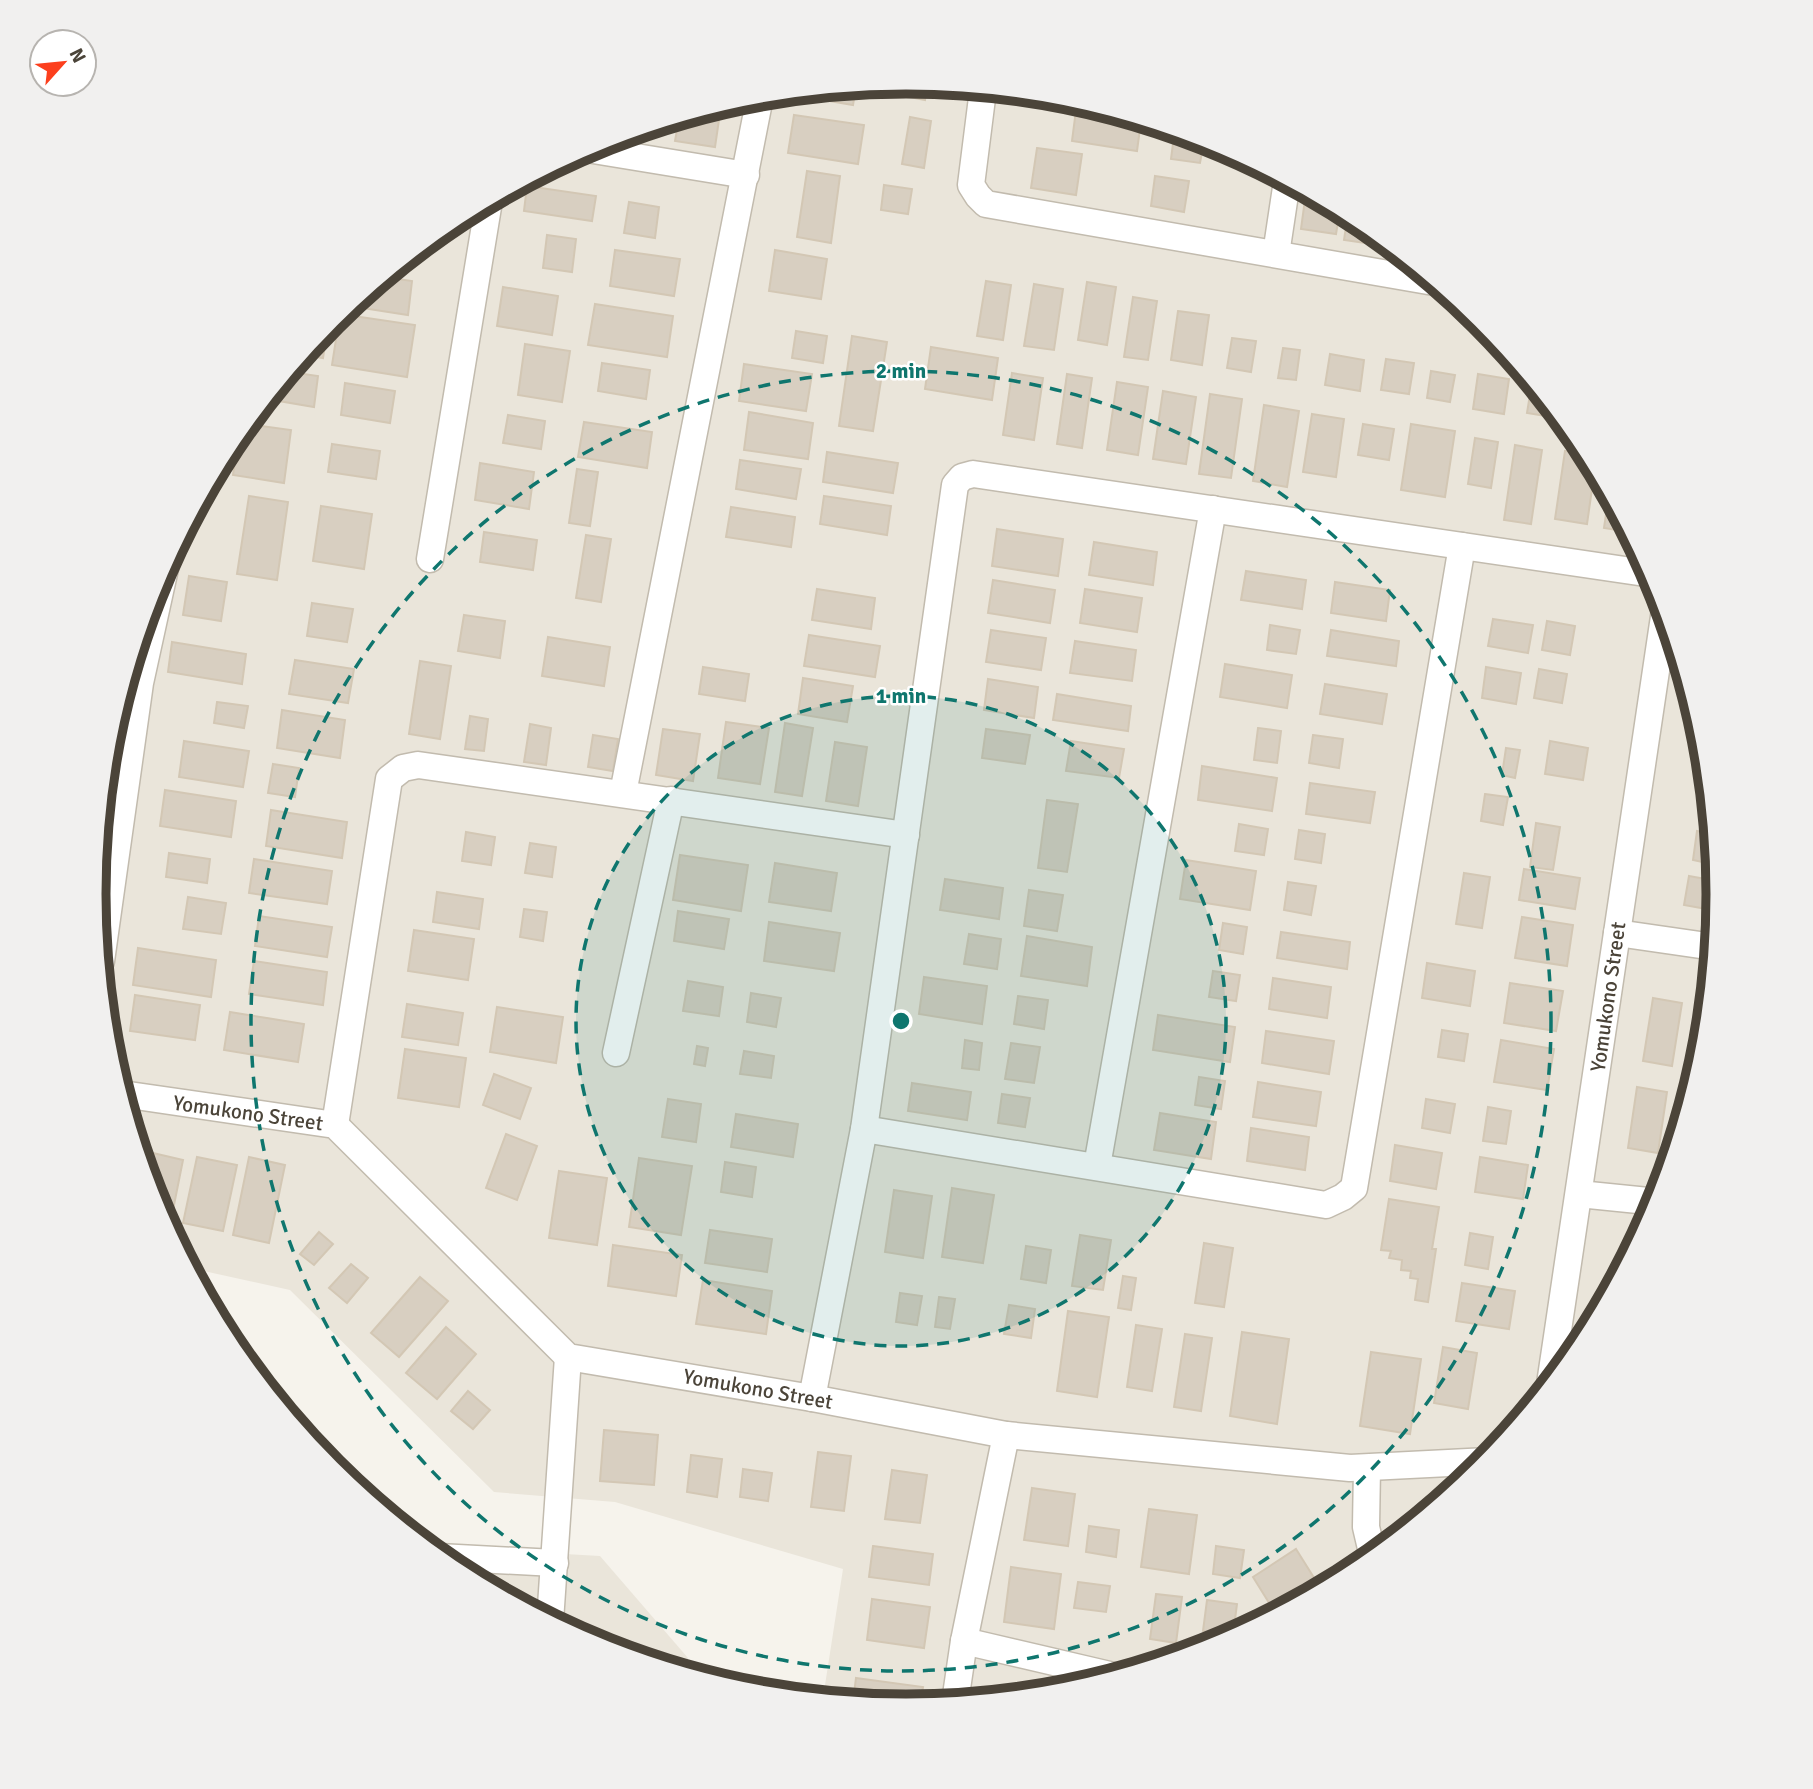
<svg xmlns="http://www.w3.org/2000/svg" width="1813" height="1789" font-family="Signika,sans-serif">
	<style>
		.residential { fill: #eae5da }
		.building { fill: #d8cfc1; stroke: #d3c7b4; stroke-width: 2 }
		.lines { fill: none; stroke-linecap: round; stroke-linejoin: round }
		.minor-casing { stroke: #c2bbae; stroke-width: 29 }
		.minor { stroke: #fff; stroke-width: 26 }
		.ring { fill: none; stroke: #0f766e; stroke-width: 3.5; stroke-dasharray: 12 9 }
		.labels { text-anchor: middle; stroke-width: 5; stroke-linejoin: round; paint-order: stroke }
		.street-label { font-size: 21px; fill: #4b4439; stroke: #fff }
		.rim { fill: none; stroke: #4b4439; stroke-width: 9 }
		.centre { fill: #0f766e; stroke: #fff; stroke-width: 3.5 }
		.ring-label { font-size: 21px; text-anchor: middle; font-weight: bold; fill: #0f766e; stroke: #fff; stroke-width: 5; stroke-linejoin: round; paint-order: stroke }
	</style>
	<rect width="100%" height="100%" fill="#f6f3ec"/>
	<!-- residential -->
	<g class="residential">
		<path d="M907,82L1065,98L1218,144L1358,219L1481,320L1582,444L1657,584L1703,736L1719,895L1703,1053L1657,1206L1582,1346L1481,1469L1357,1570L1217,1645L1065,1691L906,1707L823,1698L843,1569L615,1502L494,1492L290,1290L190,1268L156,1205L110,1053L94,894L110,736L156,583L231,443L332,320L456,219L596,144L748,98Z"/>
		<path d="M426,1546L600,1556L688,1658L687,1673L595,1645L455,1570Z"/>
	</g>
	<!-- building -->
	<g class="building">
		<path d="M907,82L927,84L925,100L899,95L900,83Z"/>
		<path d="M856,87L853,105L800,96L801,93Z"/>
		<path d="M721,106L715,147L675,141L679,119Z"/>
		<path d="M1076,110L1141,121L1137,151L1072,141Z"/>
		<path d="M794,115L864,125L858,164L788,153Z"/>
		<path d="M910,117L931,121L924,168L902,164Z"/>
		<path d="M1174,136L1204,141L1200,163L1171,159Z"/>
		<path d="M1037,148L1082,154L1076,195L1031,188Z"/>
		<path d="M807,171L840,176L831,243L797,237Z"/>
		<path d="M1155,176L1189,181L1184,212L1151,206Z"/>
		<path d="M884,185L912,189L908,214L881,210Z"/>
		<path d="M527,186L596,196L592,221L524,211Z"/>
		<path d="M1306,192L1340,210L1336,234L1301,229Z"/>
		<path d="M629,202L659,207L655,238L624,233Z"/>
		<path d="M1348,214L1386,242L1385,246L1344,240Z"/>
		<path d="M547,235L576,239L572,272L543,268Z"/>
		<path d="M615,250L680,259L674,296L610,286Z"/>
		<path d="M775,250L827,259L821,299L769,291Z"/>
		<path d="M385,277L412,281L408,315L362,308L364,294Z"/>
		<path d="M986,281L1011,285L1003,340L977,336Z"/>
		<path d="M1087,282L1116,287L1107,345L1078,340Z"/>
		<path d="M1034,284L1063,289L1054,350L1024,346Z"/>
		<path d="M503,287L558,296L552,335L497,326Z"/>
		<path d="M1133,297L1157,301L1148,360L1124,357Z"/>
		<path d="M595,304L673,316L667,357L588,345Z"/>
		<path d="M1178,311L1209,315L1202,365L1171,360Z"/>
		<path d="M340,314L415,325L407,377L332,365Z"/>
		<path d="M328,325L323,358L303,355Z"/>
		<path d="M796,331L827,336L823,363L792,358Z"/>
		<path d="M852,336L887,342L873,431L839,426Z"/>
		<path d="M1232,338L1256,341L1251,372L1227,368Z"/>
		<path d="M525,344L570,351L562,402L518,395Z"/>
		<path d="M931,347L998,358L992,400L925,389Z"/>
		<path d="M1283,348L1300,350L1296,380L1278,378Z"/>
		<path d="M1330,354L1364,360L1360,391L1325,385Z"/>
		<path d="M1386,359L1414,363L1409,394L1381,390Z"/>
		<path d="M602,363L650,370L646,399L598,391Z"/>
		<path d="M744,364L812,374L806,411L739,401Z"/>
		<path d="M1431,371L1455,375L1450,402L1427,398Z"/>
		<path d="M290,372L318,376L314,407L267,399Z"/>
		<path d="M1012,373L1043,378L1034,440L1003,435Z"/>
		<path d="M1067,374L1092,378L1082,448L1057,444Z"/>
		<path d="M1478,374L1509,379L1504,414L1473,409Z"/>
		<path d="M1117,382L1148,387L1138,455L1107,450Z"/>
		<path d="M1532,382L1553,409L1552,417L1527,413Z"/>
		<path d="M345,383L395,391L390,423L341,415Z"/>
		<path d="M1163,391L1196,397L1186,464L1153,459Z"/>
		<path d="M1210,394L1242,399L1231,478L1199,474Z"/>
		<path d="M1264,405L1299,411L1287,487L1253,481Z"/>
		<path d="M749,412L813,423L808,459L744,450Z"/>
		<path d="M1312,414L1344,419L1336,477L1303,472Z"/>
		<path d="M508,415L545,421L541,449L503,443Z"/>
		<path d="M584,422L652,432L647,468L578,457Z"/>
		<path d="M247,424L291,430L284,483L233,475L239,434Z"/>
		<path d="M1363,424L1394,429L1389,460L1358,455Z"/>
		<path d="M1411,424L1455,431L1445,497L1401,490Z"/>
		<path d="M1475,438L1498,442L1491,488L1468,484Z"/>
		<path d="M332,444L380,451L376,479L328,472Z"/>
		<path d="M1515,445L1542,450L1531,524L1504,520Z"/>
		<path d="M1565,451L1588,455L1595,468L1587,524L1555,519Z"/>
		<path d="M827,452L898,463L893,493L823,482Z"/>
		<path d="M740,460L801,469L796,499L736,489Z"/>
		<path d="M480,463L534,472L529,509L475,500Z"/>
		<path d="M577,469L598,472L590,526L569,523Z"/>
		<path d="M1609,494L1629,532L1604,528Z"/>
		<path d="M249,496L288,502L277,580L237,574Z"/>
		<path d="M824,496L891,506L887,535L820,524Z"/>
		<path d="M321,506L372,514L364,569L313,561Z"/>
		<path d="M731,507L795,517L791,547L726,537Z"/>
		<path d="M997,529L1063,539L1058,576L992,566Z"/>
		<path d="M484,532L537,540L533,570L480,562Z"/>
		<path d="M586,535L611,539L601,602L576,598Z"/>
		<path d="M1094,542L1157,552L1153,585L1089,575Z"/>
		<path d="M1246,571L1306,580L1302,609L1241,600Z"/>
		<path d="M189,576L227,582L221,621L183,615Z"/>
		<path d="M993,580L1055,590L1050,623L988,613Z"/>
		<path d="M1335,582L1390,590L1386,621L1331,613Z"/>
		<path d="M817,589L875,598L871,629L812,620Z"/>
		<path d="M1085,589L1142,598L1137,632L1080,623Z"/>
		<path d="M312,603L353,609L347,642L307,636Z"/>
		<path d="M464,615L505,621L500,658L458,651Z"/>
		<path d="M1493,619L1533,625L1528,653L1488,646Z"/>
		<path d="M1547,621L1575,626L1570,655L1542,650Z"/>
		<path d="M1270,625L1300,630L1296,654L1267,650Z"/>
		<path d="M991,630L1046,638L1041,670L986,662Z"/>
		<path d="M1331,630L1399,641L1396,666L1327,656Z"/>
		<path d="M809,635L880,646L875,677L804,666Z"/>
		<path d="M548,637L610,647L604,686L542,676Z"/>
		<path d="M1075,641L1136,650L1132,681L1070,673Z"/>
		<path d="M172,642L246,654L242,684L168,672Z"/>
		<path d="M295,660L354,669L348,703L289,694Z"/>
		<path d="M420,661L451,666L440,739L409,734Z"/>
		<path d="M1225,664L1292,675L1287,708L1220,697Z"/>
		<path d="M703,667L749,674L745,701L699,694Z"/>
		<path d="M1486,667L1521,673L1516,704L1482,698Z"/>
		<path d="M1539,669L1567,674L1562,703L1534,698Z"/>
		<path d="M803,678L853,686L847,722L798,714Z"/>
		<path d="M988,679L1038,687L1034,718L984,710Z"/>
		<path d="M1325,684L1387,694L1382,724L1320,714Z"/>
		<path d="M1057,694L1131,706L1128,731L1053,720Z"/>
		<path d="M217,702L248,706L244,728L214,723Z"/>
		<path d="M282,710L345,720L340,758L277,748Z"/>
		<path d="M470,716L488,719L484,751L465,749Z"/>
		<path d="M726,722L769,728L760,784L718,778Z"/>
		<path d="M785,723L813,728L802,796L775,792Z"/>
		<path d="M530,724L551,728L546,765L524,762Z"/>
		<path d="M1258,728L1281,731L1277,763L1254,760Z"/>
		<path d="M663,729L700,734L693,781L656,775Z"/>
		<path d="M986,729L1030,735L1025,764L982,758Z"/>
		<path d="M593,735L618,739L613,771L588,767Z"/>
		<path d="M1313,735L1343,739L1339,768L1309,763Z"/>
		<path d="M184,741L249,751L243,787L179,777Z"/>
		<path d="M1071,741L1124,749L1119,778L1066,771Z"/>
		<path d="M1550,741L1588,748L1583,780L1545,774Z"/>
		<path d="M835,742L867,747L858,806L826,801Z"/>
		<path d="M1506,748L1520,750L1515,778L1502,775Z"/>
		<path d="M273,764L299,768L295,797L268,793Z"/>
		<path d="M1202,766L1277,778L1272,811L1198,800Z"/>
		<path d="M1705,780L1708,781L1711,811L1701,810Z"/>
		<path d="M1310,783L1375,792L1370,823L1306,814Z"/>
		<path d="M165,790L236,801L231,837L160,826Z"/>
		<path d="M1485,794L1508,797L1503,825L1481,821Z"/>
		<path d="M1047,800L1078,804L1067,872L1038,868Z"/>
		<path d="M271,810L347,822L342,858L266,846Z"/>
		<path d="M1536,823L1560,827L1553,870L1530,867Z"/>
		<path d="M1239,824L1268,829L1264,855L1235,851Z"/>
		<path d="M1299,830L1325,834L1321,863L1295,859Z"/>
		<path d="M1697,831L1713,834L1716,865L1693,860Z"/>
		<path d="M466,832L495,837L491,865L462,861Z"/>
		<path d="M530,843L556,847L552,877L525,873Z"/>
		<path d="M169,853L210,859L207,883L166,877Z"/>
		<path d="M680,855L748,865L741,911L673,900Z"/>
		<path d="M254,859L332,871L327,904L249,893Z"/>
		<path d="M1186,860L1256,871L1250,910L1180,899Z"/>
		<path d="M775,863L837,873L831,911L769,902Z"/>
		<path d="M1524,869L1580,878L1575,909L1519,900Z"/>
		<path d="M1464,873L1490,877L1482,928L1456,924Z"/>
		<path d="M1689,876L1717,881L1712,910L1684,905Z"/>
		<path d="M945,879L1003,888L999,919L940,910Z"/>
		<path d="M1288,882L1316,886L1311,915L1284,910Z"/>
		<path d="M1029,890L1063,895L1057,931L1024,926Z"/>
		<path d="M437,892L483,899L479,929L433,922Z"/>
		<path d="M188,897L226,903L221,934L183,929Z"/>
		<path d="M524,909L547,912L543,941L520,937Z"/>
		<path d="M678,911L729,919L724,949L674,941Z"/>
		<path d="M259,916L332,927L327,957L255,946Z"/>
		<path d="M1522,917L1573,925L1567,966L1515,958Z"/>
		<path d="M769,922L840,933L834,971L764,961Z"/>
		<path d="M1223,923L1247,927L1243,954L1219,950Z"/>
		<path d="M414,930L474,939L468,980L408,971Z"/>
		<path d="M1281,932L1350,942L1347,969L1277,958Z"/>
		<path d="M969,934L1001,939L997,969L964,964Z"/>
		<path d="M1027,936L1092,947L1087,986L1021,976Z"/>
		<path d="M138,948L216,960L211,997L133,985Z"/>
		<path d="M254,961L327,972L323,1005L249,994Z"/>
		<path d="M1427,963L1475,971L1470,1006L1422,998Z"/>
		<path d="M1213,971L1240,975L1236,1001L1209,997Z"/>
		<path d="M924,977L987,986L982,1024L919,1014Z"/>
		<path d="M1273,978L1331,987L1327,1018L1269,1009Z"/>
		<path d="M688,981L723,987L719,1016L683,1011Z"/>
		<path d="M1510,983L1563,991L1556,1031L1504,1023Z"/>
		<path d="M751,993L781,998L776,1027L747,1022Z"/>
		<path d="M135,995L200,1005L195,1040L130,1031Z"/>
		<path d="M1018,996L1048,1000L1044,1029L1014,1024Z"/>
		<path d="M1653,998L1682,1003L1672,1066L1643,1061Z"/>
		<path d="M407,1004L463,1013L458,1045L402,1037Z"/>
		<path d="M497,1007L563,1017L556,1063L490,1052Z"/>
		<path d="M1700,1010L1707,1011L1703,1053L1696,1076L1690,1075Z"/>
		<path d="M230,1012L304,1024L298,1062L224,1050Z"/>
		<path d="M1158,1015L1235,1027L1230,1062L1153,1050Z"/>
		<path d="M1442,1030L1468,1034L1464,1061L1438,1057Z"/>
		<path d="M1266,1031L1334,1041L1329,1074L1262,1063Z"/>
		<path d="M965,1040L982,1043L979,1070L962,1068Z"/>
		<path d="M1501,1040L1554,1049L1547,1090L1494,1082Z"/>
		<path d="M1011,1043L1040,1047L1034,1083L1005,1079Z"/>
		<path d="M697,1046L708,1048L705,1066L694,1064Z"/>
		<path d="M405,1049L466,1058L459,1107L398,1098Z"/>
		<path d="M744,1051L774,1056L771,1078L740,1074Z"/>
		<path d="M494,1074L531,1088L520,1119L483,1105Z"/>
		<path d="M1199,1077L1225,1081L1221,1109L1195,1105Z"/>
		<path d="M1258,1082L1321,1092L1316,1126L1253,1117Z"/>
		<path d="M912,1083L971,1092L967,1120L908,1111Z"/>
		<path d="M1637,1087L1667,1092L1658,1153L1628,1148Z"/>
		<path d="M1002,1094L1030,1098L1025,1127L998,1123Z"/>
		<path d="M668,1099L701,1104L696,1142L662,1137Z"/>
		<path d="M1426,1099L1455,1104L1450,1133L1422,1128Z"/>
		<path d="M1488,1107L1511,1111L1506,1144L1483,1141Z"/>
		<path d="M1160,1113L1216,1122L1211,1159L1154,1150Z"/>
		<path d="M736,1114L798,1124L793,1157L731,1147Z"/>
		<path d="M1251,1128L1309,1137L1305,1170L1247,1161Z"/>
		<path d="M506,1134L537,1146L517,1200L486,1188Z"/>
		<path d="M1395,1145L1442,1153L1436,1189L1390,1181Z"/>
		<path d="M153,1153L183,1160L170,1225L166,1224L156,1205L147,1177Z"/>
		<path d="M197,1157L237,1165L223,1231L183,1223Z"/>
		<path d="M249,1157L285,1165L269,1243L233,1235Z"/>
		<path d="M1480,1157L1528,1165L1523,1199L1475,1192Z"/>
		<path d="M639,1158L692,1166L681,1235L629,1227Z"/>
		<path d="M725,1162L756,1167L752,1197L721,1192Z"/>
		<path d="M559,1171L607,1178L597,1245L549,1238Z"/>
		<path d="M952,1188L994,1195L983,1263L942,1257Z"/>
		<path d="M894,1190L932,1196L923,1258L885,1252Z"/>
		<path d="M1389,1199L1439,1207L1432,1249H1436L1428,1302L1415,1300L1418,1279L1410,1278L1411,1271L1401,1270L1402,1260L1389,1258L1391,1251L1381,1250Z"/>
		<path d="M710,1230L772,1239L767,1272L705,1263Z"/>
		<path d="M319,1232L333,1244L314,1265L300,1254Z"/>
		<path d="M1470,1233L1493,1237L1488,1269L1465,1265Z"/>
		<path d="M1080,1235L1111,1240L1103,1290L1072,1286Z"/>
		<path d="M1204,1243L1233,1248L1224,1307L1195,1303Z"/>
		<path d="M613,1245L682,1255L676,1296L608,1286Z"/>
		<path d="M1026,1246L1051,1250L1046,1283L1021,1279Z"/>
		<path d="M351,1264L368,1278L347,1303L329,1288Z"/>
		<path d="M1123,1276L1136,1278L1131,1310L1118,1308Z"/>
		<path d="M420,1277L448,1301L399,1357L371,1333Z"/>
		<path d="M703,1280L772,1291L766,1334L696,1324Z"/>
		<path d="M1462,1283L1515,1291L1509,1329L1456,1321Z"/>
		<path d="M900,1293L922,1296L917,1325L896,1322Z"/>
		<path d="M939,1297L955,1299L950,1329L935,1327Z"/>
		<path d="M1009,1305L1035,1309L1031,1338L1004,1334Z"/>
		<path d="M1068,1311L1109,1317L1097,1397L1057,1391Z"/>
		<path d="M1136,1325L1162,1329L1152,1391L1127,1387Z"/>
		<path d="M446,1327L476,1354L437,1399L406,1373Z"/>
		<path d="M1242,1332L1289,1339L1277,1424L1230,1416Z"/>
		<path d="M1185,1334L1212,1338L1201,1411L1174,1407Z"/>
		<path d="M1443,1347L1477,1353L1468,1409L1434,1403Z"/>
		<path d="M1371,1352L1421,1359L1410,1434L1360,1426Z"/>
		<path d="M468,1391L490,1410L473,1429L451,1411Z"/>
		<path d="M604,1430L658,1435L654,1485L600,1481Z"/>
		<path d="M818,1452L851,1456L844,1511L811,1507Z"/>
		<path d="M691,1455L722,1459L717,1497L687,1492Z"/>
		<path d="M743,1469L772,1473L768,1501L740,1497Z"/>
		<path d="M892,1470L927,1475L920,1523L885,1519Z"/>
		<path d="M1032,1488L1075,1494L1068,1546L1024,1540Z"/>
		<path d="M1149,1509L1197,1515L1189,1574L1141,1567Z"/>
		<path d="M1089,1526L1119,1530L1116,1557L1086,1552Z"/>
		<path d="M873,1546L933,1554L929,1585L869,1577Z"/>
		<path d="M1216,1546L1244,1550L1240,1578L1213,1574Z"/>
		<path d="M1296,1549L1321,1589L1276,1614L1253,1577Z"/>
		<path d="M1011,1567L1061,1574L1054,1629L1004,1622Z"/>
		<path d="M1078,1582L1110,1586L1106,1612L1074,1608Z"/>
		<path d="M1156,1594L1182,1597L1176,1643L1150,1639Z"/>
		<path d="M872,1599L930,1607L924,1648L867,1640Z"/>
		<path d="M1207,1600L1237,1604L1233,1635L1203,1631Z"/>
		<path d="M856,1678L923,1687L920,1705L906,1707L853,1702Z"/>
	</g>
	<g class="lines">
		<defs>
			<g id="minor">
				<path d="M983,90L971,185L978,196L986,204L1434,282"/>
				<path d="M587,149L746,175"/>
				<path d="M1276,254L1287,181"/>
				<path d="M430,559L489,201"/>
				<path d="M623,793L760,97"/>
				<path d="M1617,933L1714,947"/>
				<path d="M101,961L140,683L166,564"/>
				<path d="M616,1053L671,800"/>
				<path d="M122,1094L335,1125L568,1357L812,1398L1006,1435L1350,1468L1488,1461"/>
				<path d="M335,1125L389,779L403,768L418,765L906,835"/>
				<path d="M864,1129L1326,1205L1343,1197L1354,1188L1462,546"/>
				<path d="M1097,1166L1213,509"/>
				<path d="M1579,1194L1658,1202"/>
				<path d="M1550,1384L1665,610"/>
				<path d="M812,1398L864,1129L955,485L962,477L973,474L1652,574"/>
				<path d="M1367,1468L1366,1527L1373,1557"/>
				<path d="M439,1557L555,1563"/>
				<path d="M550,1621L568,1357"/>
				<path d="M964,1641L1114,1676"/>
				<path d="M955,1702L964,1641L1006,1435"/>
			</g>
		</defs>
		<!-- minor casing -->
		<use href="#minor" class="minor-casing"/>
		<!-- minor -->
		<use href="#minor" class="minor"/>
	</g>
	<!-- distance rings -->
	<circle cx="901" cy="1021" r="325" fill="#0f766e" fill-opacity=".12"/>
	<g class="ring">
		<circle cx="901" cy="1021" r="325"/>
		<circle cx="901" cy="1021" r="650"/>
	</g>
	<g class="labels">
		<!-- street labels -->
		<g class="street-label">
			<text transform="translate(1608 997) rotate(-82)" y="7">Yomukono Street</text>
			<text transform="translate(248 1113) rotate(8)" y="7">Yomukono Street</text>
			<text transform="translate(758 1389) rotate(10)" y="7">Yomukono Street</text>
		</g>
	</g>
	<!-- crop -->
	<path d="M0 0H1813V1789H0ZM106 894a800 800 0 1 1 1600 0a800 800 0 1 1-1600 0Z" fill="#f1f0ef" fill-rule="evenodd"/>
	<path class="rim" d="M106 894a800 800 0 1 1 1600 0a800 800 0 1 1-1600 0Z"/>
	<circle cx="901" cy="1021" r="10" class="centre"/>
	<g class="ring-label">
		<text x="901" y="378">2 min</text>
		<text x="901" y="703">1 min</text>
	</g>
	<!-- north arrow -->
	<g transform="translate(63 63) rotate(63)"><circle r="33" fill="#ffffff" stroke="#b7b4b0" stroke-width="2"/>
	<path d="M0-5L12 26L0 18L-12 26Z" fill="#fc3f1d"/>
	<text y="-10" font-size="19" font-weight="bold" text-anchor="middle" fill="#4b4439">N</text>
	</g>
</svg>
